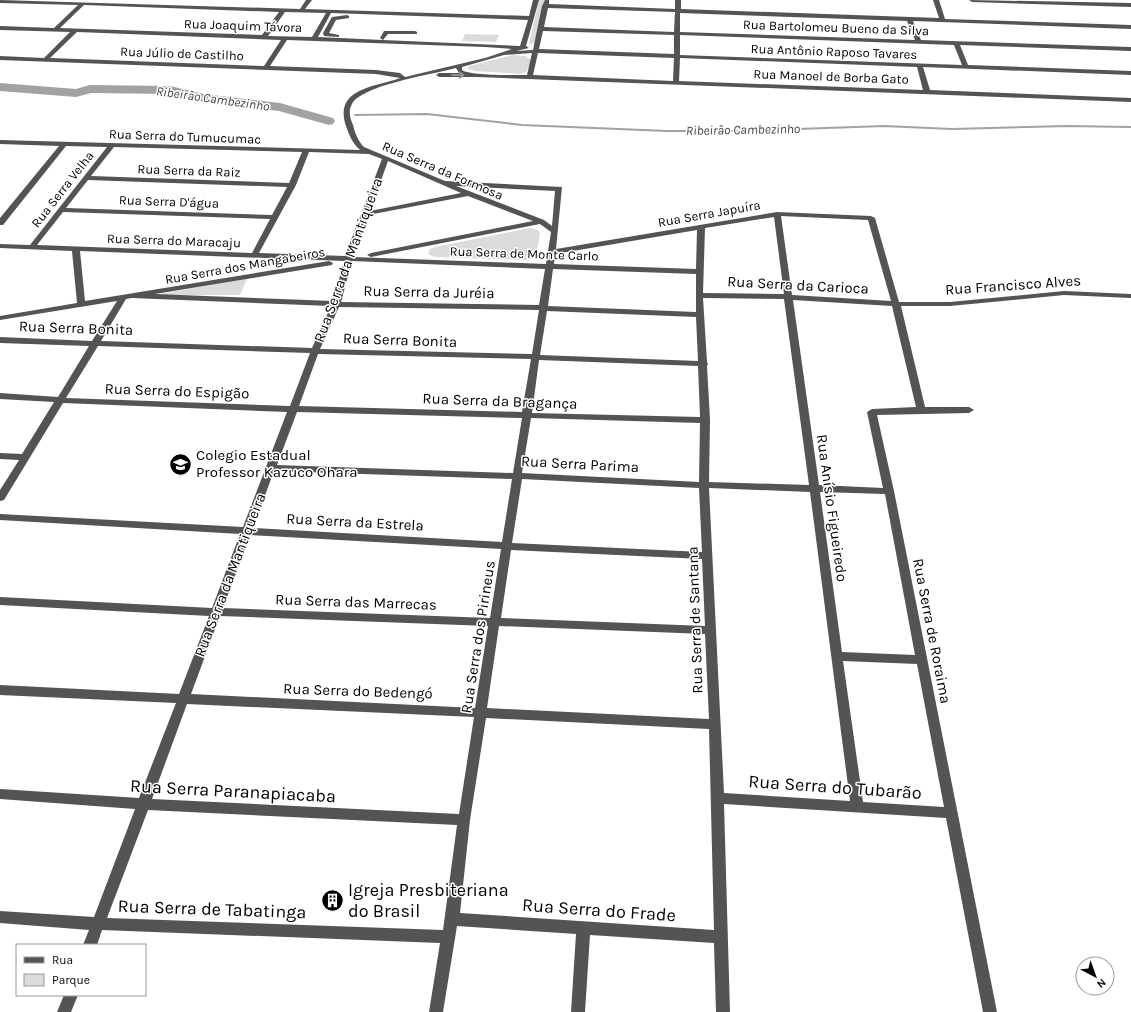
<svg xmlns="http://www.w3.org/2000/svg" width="1131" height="1012" font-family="Karla,sans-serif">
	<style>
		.green { fill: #dbdbdb }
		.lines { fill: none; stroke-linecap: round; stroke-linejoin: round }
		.stream { stroke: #a2a2a2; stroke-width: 2 }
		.river { fill: #a2a2a2; fill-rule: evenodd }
		.minor { fill: #545454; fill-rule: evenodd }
		.oneway { stroke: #989898 }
		.labels { text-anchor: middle; stroke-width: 3; stroke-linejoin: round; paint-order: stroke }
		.far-street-label { font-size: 13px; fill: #000; stroke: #fff }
		.far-water-label { font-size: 13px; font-style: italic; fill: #434343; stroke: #fff }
		.street-label { font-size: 15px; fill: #000; stroke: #fff }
		.poi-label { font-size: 15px; fill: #000; stroke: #fff; text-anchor: start }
		.near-street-label { font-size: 18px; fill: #000; stroke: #fff }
		.near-poi-label { font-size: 18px; fill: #000; stroke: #fff; text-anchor: start }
	</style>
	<rect width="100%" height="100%" fill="#fff"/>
	<!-- green -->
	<g class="green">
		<path d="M539,0H545L535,43L530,44L529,43Z"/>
		<path d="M465,34L499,35L496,42L462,41Z"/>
		<path d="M513,55L526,56L530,59L531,62L526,72L520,74L475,71L467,69L469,66Z"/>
		<path d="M530,228L538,230L540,234L536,255L528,260L434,257L428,254L430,249L435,247Z"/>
		<path d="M247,279L240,295H154Z"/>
	</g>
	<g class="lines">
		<!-- stream -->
		<path class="stream" d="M355,115L427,114L522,125L667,131H737L884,126L952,129L1067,126L1131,127"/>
		<!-- river -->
		<path class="river" d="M0,83L76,89L90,85L170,86L204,94L280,103L333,118L335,121L333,124L329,125L279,111L204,102L170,94L91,93L76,97L0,91Z"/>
		<!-- minor -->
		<g class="minor">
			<path d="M0,0L300,9L306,0H312L305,9L529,16L533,0H539L526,46L529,48L516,51L533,50L542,6L545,0H549V4L675,9V0H681V9L939,18L933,0H939L945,19L1131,25V29L913,21L921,40L1131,47V51L960,45L968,65L1131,71V75L923,67L930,90L1131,98V102L478,77H439L436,75L439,73H459L456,68C434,74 362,85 352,104C348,110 350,119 353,125C355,133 358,141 364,147L445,181L562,187L556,249L777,212L871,216L875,218L899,302H950L1064,291L1131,294V298L1064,295L950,306H901L925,407H969L974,410L969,413L877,415L894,491L997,1012H983L946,818L724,804L730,1012H716L714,943L590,935L585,1012H571L576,934L457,926L443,1012H429L440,943L102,930L97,945H83L89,930L0,923V911L94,917L135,809L0,799V789L139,798L176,703L0,695V685L179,694L209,616L0,605V597L212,608L240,534L0,520V514L243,527L287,412L63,403L4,500L0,501V490L19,460L0,459V453L22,454L54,402L0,399V393L58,397L89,346L0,343V337L92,341L117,301L0,320V316L77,303L72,251L0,248V244L30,245L107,147L66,146L3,225H0V218L59,146L0,144V140L360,150C353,144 349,135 346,126C333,88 376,87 400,78L376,74L0,60V56L44,58L70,32L0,30V26L54,28L78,5L0,3ZM84,5L279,12L262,35L60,28ZM548,8L675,12L674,32L544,27ZM285,12L326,13L312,37L268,36ZM331,13L528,20L520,46L383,40L388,34H417V32L415,31H384L380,38L383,40L318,37ZM680,13L907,21L915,40L680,32ZM543,31L674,35V54L539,49ZM77,32L281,40L264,66L50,58ZM680,35L954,45L962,65L680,55ZM287,40L485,47L512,49L485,58L405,77L400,73L376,70L270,66ZM532,53L527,75C515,75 470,76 462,70V67L504,55ZM538,53L674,58L673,81L533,75ZM680,58L917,67L923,90L679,81ZM114,147L302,152L289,183L91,176ZM309,152L369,154L382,159L345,256L259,253L296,185ZM388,161L461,193L370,211ZM88,180L287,187L272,215L66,208ZM456,186L555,191L552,226L544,220ZM468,196L533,221L371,253L367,255L371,257L540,224L551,232L546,264L353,257L368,215ZM63,212L270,219L252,253L37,245ZM781,216L868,220L891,301L792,295ZM774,217L784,294L703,293L705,228ZM697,230L696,269L554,264L555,254ZM80,251L344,261L333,301L155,294L332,265L333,263L329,261L85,301ZM352,261L545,269L539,305L341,302ZM553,269L696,274V312L548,306ZM132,298L331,306L312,348L101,341L126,299ZM703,298L784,299L809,485L709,482L710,420L707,366L708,364L707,362ZM793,300L892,306L916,407L872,409L867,412L883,488L819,485ZM339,307L539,310L532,354L320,349ZM547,311L696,317L698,361L540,355ZM98,346L310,353L290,406L66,398ZM318,354L531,359L522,412L299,406ZM539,360L698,366L700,417L532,413ZM297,412L522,418L513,473L277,465ZM531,418L700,423L699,482L522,473ZM274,471L512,479L502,542L253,528ZM522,479L699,488L702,552L512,543ZM709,488L810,492L850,801L724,793ZM820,492L885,494L915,655L842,652ZM250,535L501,549L490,618L223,608ZM511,550L702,559L705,626L501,618ZM220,616L488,626L475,708L191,694ZM499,626L705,634L709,719L487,708ZM843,661L917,664L944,807L863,802ZM187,704L474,717L459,814L152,799ZM486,718L709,729L714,930L460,913L470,820ZM148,810L457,825L443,930L107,918Z"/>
			<path d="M969,0L1131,3V7L972,2Z"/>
			<path d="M347,15L349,16V18L336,20L329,33L339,35V37L324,36L323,33L332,17Z"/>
			<path d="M64,995H78L71,1012H57Z"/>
		</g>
	</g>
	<!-- one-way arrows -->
	<defs><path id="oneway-shaft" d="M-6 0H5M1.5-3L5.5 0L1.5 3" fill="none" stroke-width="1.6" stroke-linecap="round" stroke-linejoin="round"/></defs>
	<use class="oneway" href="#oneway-shaft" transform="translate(458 75) rotate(1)"/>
	<!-- icons -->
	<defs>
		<symbol id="school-disc" viewBox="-11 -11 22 22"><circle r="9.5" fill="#000" stroke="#fff"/><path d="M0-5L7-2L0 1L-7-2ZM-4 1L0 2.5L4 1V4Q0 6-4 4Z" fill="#fff"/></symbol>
		<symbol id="building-disc" viewBox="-11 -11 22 22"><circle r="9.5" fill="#000" stroke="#fff"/><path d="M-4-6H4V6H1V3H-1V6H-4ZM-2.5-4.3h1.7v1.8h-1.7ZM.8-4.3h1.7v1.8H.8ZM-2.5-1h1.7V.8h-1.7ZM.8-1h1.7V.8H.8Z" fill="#fff"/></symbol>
	</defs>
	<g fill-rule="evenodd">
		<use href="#school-disc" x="168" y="452" width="25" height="25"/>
		<use href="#building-disc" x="320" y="888" width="25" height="25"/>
	</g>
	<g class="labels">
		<!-- far-street labels -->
		<g class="far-street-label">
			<text transform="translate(243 25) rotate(2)" y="5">Rua Joaquim Távora</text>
			<text transform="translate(836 27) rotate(2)" y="5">Rua Bartolomeu Bueno da Silva</text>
			<text transform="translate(834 51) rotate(2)" y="5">Rua Antônio Raposo Tavares</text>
			<text transform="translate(182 53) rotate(2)" y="5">Rua Júlio de Castilho</text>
			<text transform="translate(831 76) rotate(2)" y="5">Rua Manoel de Borba Gato</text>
			<text transform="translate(185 136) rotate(2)" y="5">Rua Serra do Tumucumac</text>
			<text transform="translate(189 170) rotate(2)" y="5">Rua Serra da Raiz</text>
			<text transform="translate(443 170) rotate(23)" y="5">Rua Serra da Formosa</text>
			<text transform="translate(62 189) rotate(-52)" y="5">Rua Serra Velha</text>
			<text transform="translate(169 201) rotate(2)" y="5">Rua Serra D'água</text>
			<text transform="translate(709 213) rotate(-10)" y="5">Rua Serra Japuíra</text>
			<text transform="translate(174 240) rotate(2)" y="5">Rua Serra do Maracaju</text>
			<text transform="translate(524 253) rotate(2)" y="5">Rua Serra de Monte Carlo</text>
			<text transform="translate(245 265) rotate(-10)" y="5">Rua Serra dos Mangabeiros</text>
		</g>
		<!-- far-water labels -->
		<g class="far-water-label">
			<text transform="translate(213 98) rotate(8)" y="5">Ribeirão Cambezinho</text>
			<text transform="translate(743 129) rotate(-1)" y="5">Ribeirão Cambezinho</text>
		</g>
		<!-- street labels -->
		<g class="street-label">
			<text transform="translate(348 260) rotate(-70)" y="5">Rua Serra da Mantiqueira</text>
			<text transform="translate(798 285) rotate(3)" y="5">Rua Serra da Carioca</text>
			<text transform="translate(1013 285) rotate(-4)" y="5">Rua Francisco Alves</text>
			<text transform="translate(429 292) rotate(1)" y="5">Rua Serra da Juréia</text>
			<text transform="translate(76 328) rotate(2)" y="5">Rua Serra Bonita</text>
			<text transform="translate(400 340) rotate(2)" y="5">Rua Serra Bonita</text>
			<text transform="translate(177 391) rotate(2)" y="5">Rua Serra do Espigão</text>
			<text transform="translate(500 401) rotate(2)" y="5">Rua Serra da Bragança</text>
			<text transform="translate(580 464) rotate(3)" y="5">Rua Serra Parima</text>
			<text transform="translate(832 508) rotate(82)" y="5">Rua Anísio Figueiredo</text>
			<text transform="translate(355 522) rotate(3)" y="5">Rua Serra da Estrela</text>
			<text transform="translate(230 575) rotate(-69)" y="5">Rua Serra da Mantiqueira</text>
			<text transform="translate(356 602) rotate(2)" y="5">Rua Serra das Marrecas</text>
			<text transform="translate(695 620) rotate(-92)" y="5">Rua Serra de Santana</text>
			<text transform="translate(932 631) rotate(79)" y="5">Rua Serra de Roraima</text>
			<text transform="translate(478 637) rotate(-81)" y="5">Rua Serra dos Pirineus</text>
			<text transform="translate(358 691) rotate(2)" y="5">Rua Serra do Bedengó</text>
		</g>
		<!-- poi labels -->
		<g class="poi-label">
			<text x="196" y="460">Colegio Estadual<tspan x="196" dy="17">Professor Kazuco Ohara</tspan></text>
		</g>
		<!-- near-street labels -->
		<g class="near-street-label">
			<text transform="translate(835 787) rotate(4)" y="6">Rua Serra do Tubarão</text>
			<text transform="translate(233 791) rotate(3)" y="6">Rua Serra Paranapiacaba</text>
			<text transform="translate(212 909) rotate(2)" y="6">Rua Serra de Tabatinga</text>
			<text transform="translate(599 910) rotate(4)" y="6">Rua Serra do Frade</text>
		</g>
		<!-- near-poi labels -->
		<g class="near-poi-label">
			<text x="348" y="896">Igreja Presbiteriana<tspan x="348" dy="21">do Brasil</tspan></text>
		</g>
	</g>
	<!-- legend -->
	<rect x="16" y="944" width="130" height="52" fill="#ffffff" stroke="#999999"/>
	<rect x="24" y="957" width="20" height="6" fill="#545454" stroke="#999999"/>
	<text x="52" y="964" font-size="12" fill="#000000">Rua</text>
	<rect x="24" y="974" width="20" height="12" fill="#dbdbdb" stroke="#999999"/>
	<text x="52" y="984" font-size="12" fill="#000000">Parque</text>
	<!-- north arrow -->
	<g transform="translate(1095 976) rotate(139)"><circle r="19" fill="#ffffff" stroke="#999999"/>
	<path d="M0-3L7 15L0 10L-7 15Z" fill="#000000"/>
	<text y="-6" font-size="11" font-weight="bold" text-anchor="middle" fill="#000000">N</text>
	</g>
</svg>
